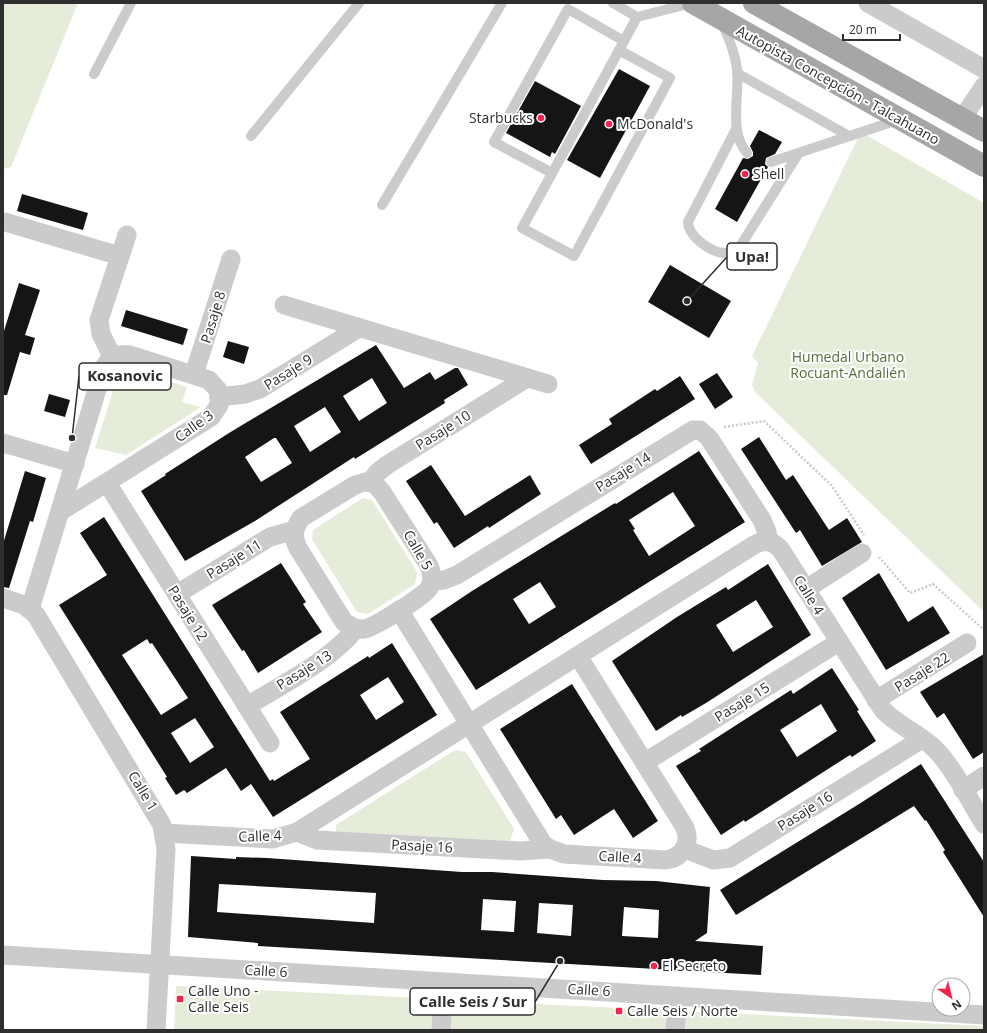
<svg xmlns="http://www.w3.org/2000/svg" width="987" height="1033" font-family="'Open Sans',sans-serif">
	<style>
		.green { fill: #e6ecda }
		.building { fill: #151515; fill-rule: evenodd }
		.lines { fill: none; stroke-linecap: round; stroke-linejoin: round }
		.path { stroke: #cbcbcb; stroke-width: 2.5; stroke-dasharray: 2 2; stroke-linecap: butt }
		.lane { stroke: #cbcbcb; stroke-width: 10 }
		.street { stroke: #cbcbcb; stroke-width: 19 }
		.primary { stroke: #a6a6a6; stroke-width: 22 }
		.poi-dot { fill: #f2234d; stroke: #fff; stroke-width: 1.5 }
		.labels { text-anchor: middle; stroke-width: 4; stroke-linejoin: round; paint-order: stroke }
		.street-label { font-size: 14px; fill: #2e2e2e; stroke: #fff }
		.poi-label { font-size: 14px; fill: #2e2e2e; stroke: #fff; text-anchor: start }
		.park-label { font-size: 14px; fill: #586d38; stroke: #fff }
		.leader { fill: none; stroke: #2e2e2e; stroke-width: 1.5 }
		.callout-dot { fill: #2e2e2e; stroke: #fff; stroke-width: 1.5 }
		.callout { fill: #fff; stroke: #2e2e2e; stroke-width: 1.5 }
		.callout-label { font-size: 15px; text-anchor: middle; font-weight: bold; fill: #2e2e2e }
	</style>
	<rect width="100%" height="100%" fill="#fff"/>
	<!-- green -->
	<g class="green">
		<path d="M3,3H78L11,167L3,169Z"/>
		<path d="M861,132L984,203V612L756,393L752,385L758,363L752,356Z"/>
		<path d="M130,369L187,387L182,402L201,407L126,455L95,448L118,375Z"/>
		<path d="M363,498L372,500L417,572L415,584L368,614L357,612L312,539L313,530Z"/>
		<path d="M455,750L466,752L514,829L510,841L336,832V825Z"/>
		<path d="M176,986L984,1026V1030H174Z"/>
	</g>
	<!-- building -->
	<g class="building">
		<path d="M619,69L650,86L600,178L567,160Z"/>
		<path d="M535,81L581,106L555,154L552,152L550,157L506,133Z"/>
		<path d="M759,130L782,142L775,154L766,158L765,164L768,167L737,222L715,209L743,158L748,159L753,156V152L750,146Z"/>
		<path d="M22,194L88,213L83,230L17,211Z"/>
		<path d="M670,265L731,301L709,338L648,302Z"/>
		<path d="M19,283L40,290L25,335L35,338L30,355L20,352L7,395H3V334Z"/>
		<path d="M126,310L188,329L183,345L121,326Z"/>
		<path d="M228,341L249,347L244,364L223,357Z"/>
		<path d="M376,345L404,388L430,372L435,380L455,368H458L468,385L444,400L445,403L355,459L354,457L255,521L185,561L141,491L166,475L165,474L229,433ZM372,378L387,403L359,421L343,396ZM325,407L341,432L310,452L294,426ZM274,438H276L292,463L261,482L245,457Z"/>
		<path d="M717,373L733,397L715,409L699,384Z"/>
		<path d="M680,376L695,399L591,464L579,445L612,424L609,419L655,389L657,391Z"/>
		<path d="M49,394L70,400L65,417L44,411Z"/>
		<path d="M759,437L786,480L793,475L829,530L847,518L862,542L822,566L800,530L796,533L741,449Z"/>
		<path d="M699,451L745,522L476,690L430,619L472,591L615,503L616,504ZM673,492L695,526L649,556L633,530L635,529L629,520ZM540,582L556,607L529,624L513,599Z"/>
		<path d="M431,465L465,516L530,475L541,494L489,528L488,526L454,548L437,522L434,524L406,481Z"/>
		<path d="M25,471L46,478L33,522L30,521L9,588L3,587V544Z"/>
		<path d="M104,517L270,781L273,779L274,781L310,759L280,712L368,656L369,658L392,643L437,715L273,817L251,784L241,791L226,768L187,793L184,790L176,795L165,778L167,777L59,605L107,575L80,533ZM147,639L150,644L152,643L188,698L161,715L122,655ZM388,677L404,702L376,720L360,695ZM195,718L214,747L190,763L171,733Z"/>
		<path d="M281,563L306,602L303,604L322,632L258,673L244,650L242,651L212,605Z"/>
		<path d="M768,564L811,635L706,703L682,717L681,715L656,731L612,661L677,617L726,587L728,590ZM756,600L773,627L733,652L716,625Z"/>
		<path d="M879,573L908,622L933,606L950,633L886,670L842,598Z"/>
		<path d="M984,654V752L973,759L944,713L937,718L920,692Z"/>
		<path d="M832,668L859,710L857,711L876,741L852,757L850,755L745,822L744,820L721,835L676,766L701,751L699,749L741,722L791,690L793,694ZM821,704L837,731L797,757L780,730Z"/>
		<path d="M572,684L658,821L633,838L614,809L574,835L561,815L556,819L500,729Z"/>
		<path d="M921,764L984,862V917L943,852L945,850L926,820L925,821L914,806L736,915L720,890L859,804Z"/>
		<path d="M191,856L236,859V857L267,858L462,872H492L603,880L656,881L710,887L707,933L695,941L763,946L761,975L258,946V943L188,937ZM219,884L376,893L374,923L217,912ZM483,899L516,901L514,932L481,930ZM539,903L573,905L571,936L537,933ZM624,907L659,910L658,938L622,936Z"/>
	</g>
	<g class="lines">
		<!-- path -->
		<g class="path">
			<path d="M724,427L764,421L832,486L864,535"/>
			<path d="M879,557L910,593L933,584L984,630"/>
		</g>
		<!-- lane -->
		<g class="lane">
			<path d="M613,3L637,17L692,3"/>
			<path d="M722,23C729,38 735,53 737,69C740,96 728,131 747,153"/>
			<path d="M619,50L670,78L574,256L522,228C561,158 599,87 637,17"/>
			<path d="M737,73L849,136"/>
			<path d="M94,74L131,3"/>
			<path d="M736,129L688,222C688,236 710,252 724,253C731,253 737,249 741,245L798,154"/>
			<path d="M251,136L359,3"/>
			<path d="M771,162L898,120"/>
			<path d="M552,173L494,142L568,9L624,41"/>
			<path d="M382,205L502,3"/>
		</g>
		<!-- street -->
		<g class="street">
			<path d="M868,3L984,69"/>
			<path d="M962,119L984,86"/>
			<path d="M5,222L120,256"/>
			<path d="M284,305L548,384"/>
			<path d="M113,358L101,334L99,320L127,235"/>
			<path d="M194,374L231,259"/>
			<path d="M219,397L245,394L260,389L359,328"/>
			<path d="M3,443L75,464"/>
			<path d="M365,482L375,484L382,492L428,564C432,572 434,580 429,588C425,596 373,628 364,629C356,630 350,626 344,622L298,548C292,537 294,528 301,518L355,485Z"/>
			<path d="M370,482L377,473L387,465L527,378"/>
			<path d="M107,483L270,743"/>
			<path d="M432,581L444,580L457,575L693,430H700L709,438L762,520L767,532L768,541"/>
			<path d="M806,589L862,553"/>
			<path d="M177,594L270,537L295,530"/>
			<path d="M3,598L24,605L36,615L162,825L166,849L156,1030"/>
			<path d="M30,609L103,370C108,358 117,353 130,355L209,380L218,390L219,397V405L211,417L61,511"/>
			<path d="M399,610L543,844L550,849L564,854L665,860C683,858 692,842 684,826L578,656"/>
			<path d="M876,700L967,643"/>
			<path d="M247,706C280,686 333,659 356,628"/>
			<path d="M645,762L839,642"/>
			<path d="M963,790L984,776"/>
			<path d="M297,832L317,840L520,851L550,849"/>
			<path d="M164,833L273,839L297,832L754,545C765,539 774,541 781,550L883,710C898,726 919,733 935,749C953,767 970,801 984,824"/>
			<path d="M685,849L713,860L730,858L922,739"/>
			<path d="M3,955L984,1015"/>
			<path d="M441,1030L444,982"/>
			<path d="M675,1030L678,996"/>
		</g>
		<!-- primary -->
		<g class="primary">
			<path d="M693,3L984,166"/>
			<path d="M754,3L984,131"/>
		</g>
	</g>
	<!-- markers -->
	<g class="poi-dot">
		<circle cx="541" cy="118" r="4"/>
		<circle cx="609" cy="124" r="4"/>
		<circle cx="745" cy="174" r="4"/>
		<circle cx="654" cy="966" r="4"/>
		<rect x="176" y="995" width="8" height="8" rx="2"/>
		<rect x="615" y="1007" width="8" height="8" rx="2"/>
	</g>
	<g class="labels">
		<!-- street labels -->
		<g class="street-label">
			<text transform="translate(838 85) rotate(29)" y="5">Autopista Concepción - Talcahuano</text>
			<text transform="translate(213 317) rotate(-73)" y="5">Pasaje 8</text>
			<text transform="translate(288 372) rotate(-32)" y="5">Pasaje 9</text>
			<text transform="translate(194 426) rotate(-36)" y="5">Calle 3</text>
			<text transform="translate(443 430) rotate(-32)" y="5">Pasaje 10</text>
			<text transform="translate(623 472) rotate(-32)" y="5">Pasaje 14</text>
			<text transform="translate(418 550) rotate(60)" y="5">Calle 5</text>
			<text transform="translate(234 559) rotate(-32)" y="5">Pasaje 11</text>
			<text transform="translate(809 595) rotate(58)" y="5">Calle 4</text>
			<text transform="translate(188 613) rotate(58)" y="5">Pasaje 12</text>
			<text transform="translate(304 670) rotate(-32)" y="5">Pasaje 13</text>
			<text transform="translate(922 672) rotate(-32)" y="5">Pasaje 22</text>
			<text transform="translate(742 702) rotate(-32)" y="5">Pasaje 15</text>
			<text transform="translate(143 791) rotate(59)" y="5">Calle 1</text>
			<text transform="translate(805 811) rotate(-32)" y="5">Pasaje 16</text>
			<text transform="translate(260 836) rotate(-2)" y="5">Calle 4</text>
			<text transform="translate(422 846) rotate(3)" y="5">Pasaje 16</text>
			<text transform="translate(620 857) rotate(3)" y="5">Calle 4</text>
			<text transform="translate(266 971) rotate(3)" y="5">Calle 6</text>
			<text transform="translate(589 990) rotate(3)" y="5">Calle 6</text>
		</g>
		<!-- poi labels -->
		<g class="poi-label">
			<text x="533" y="123" text-anchor="end">Starbucks</text>
			<text x="617" y="129">McDonald's</text>
			<text x="753" y="179">Shell</text>
			<text x="662" y="971">El Secreto</text>
			<text x="188" y="996">Calle Uno -<tspan x="188" dy="16">Calle Seis</tspan></text>
			<text x="627" y="1016">Calle Seis / Norte</text>
		</g>
		<!-- park labels -->
		<g class="park-label">
			<text x="848" y="362">Humedal Urbano<tspan x="848" dy="16">Rocuant-Andalién</tspan></text>
		</g>
	</g>
	<!-- callouts -->
	<path class="leader" d="M687 301L727 257M72 438L79 376M560 961L535 1002"/>
	<g class="callout-dot">
		<circle cx="687" cy="301" r="4"/>
		<circle cx="72" cy="438" r="4"/>
		<circle cx="560" cy="961" r="4"/>
	</g>
	<g class="callout">
		<rect x="727" y="243" width="50" height="27" rx="4"/>
		<rect x="79" y="363" width="92" height="27" rx="4"/>
		<rect x="410" y="988" width="125" height="27" rx="4"/>
	</g>
	<g class="callout-label">
		<text x="752" y="262">Upa!</text>
		<text x="125" y="381">Kosanovic</text>
		<text x="473" y="1007">Calle Seis / Sur</text>
	</g>
	<!-- border -->
	<rect width="987" height="1033" fill="none" stroke="#2e2e2e" stroke-width="8"/>
	<!-- north arrow -->
	<g transform="translate(951 997) rotate(145)"><circle r="19" fill="#ffffff" stroke="#ababab"/>
	<path d="M0-3L7 15L0 10L-7 15Z" fill="#f2234d"/>
	<text y="-6" font-size="11" font-weight="bold" text-anchor="middle" fill="#2e2e2e">N</text>
	</g>
	<!-- scale -->
	<path d="M843 34v6h57v-6" fill="none" stroke="#2e2e2e" stroke-width="2"/>
	<text x="849" y="34" font-size="12" fill="#2e2e2e" stroke="#ffffff" stroke-width="3" paint-order="stroke">20 m</text>
</svg>
